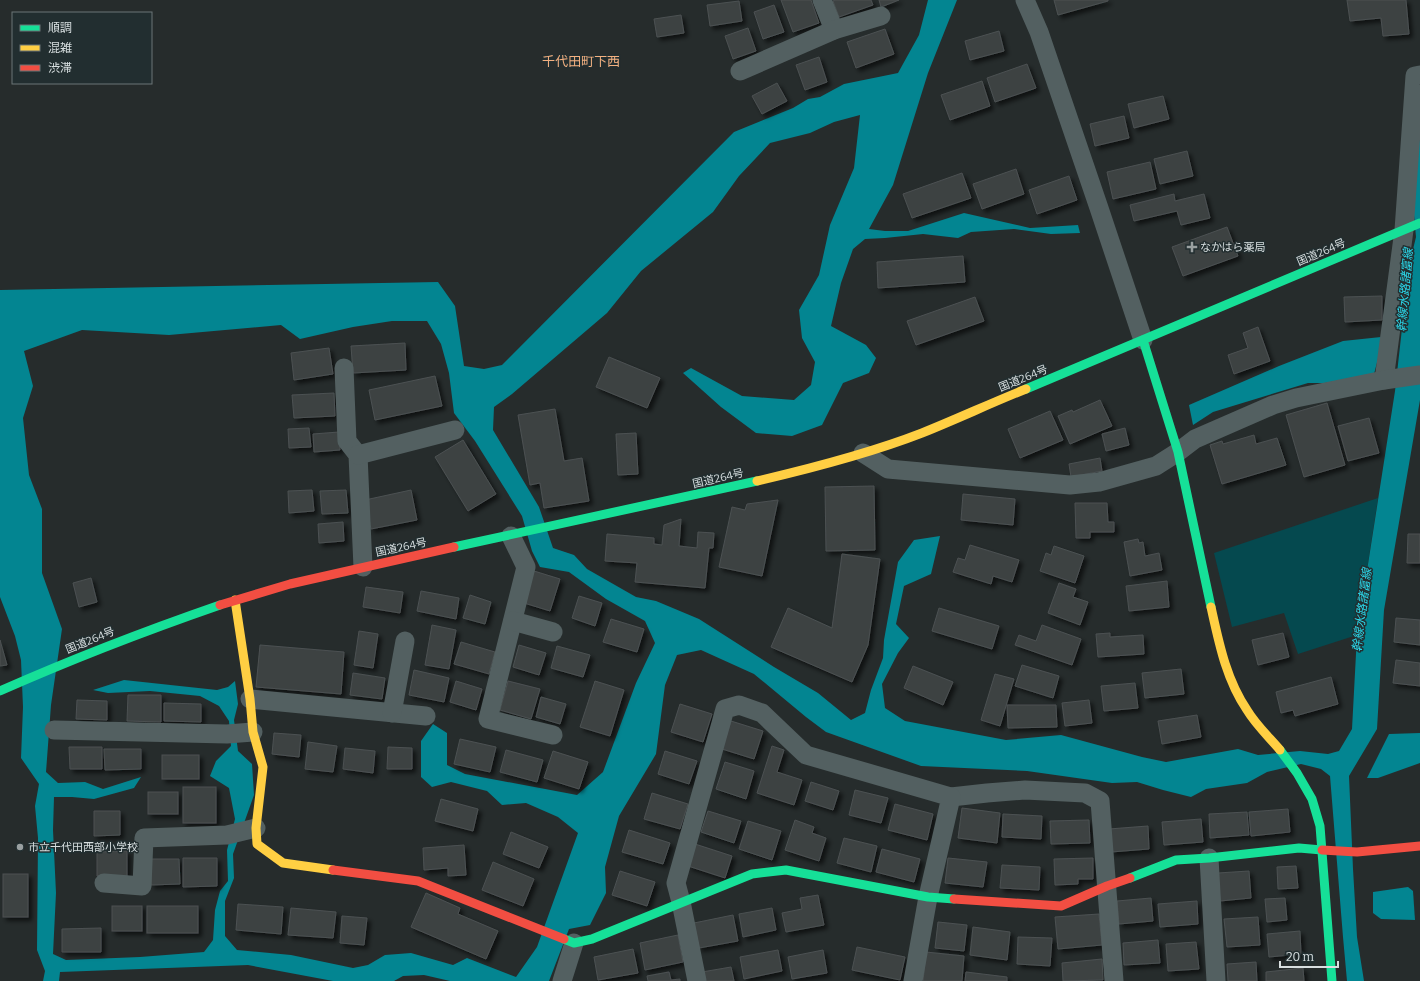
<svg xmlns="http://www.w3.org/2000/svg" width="1420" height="981" font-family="Bitter,'Noto Sans JP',serif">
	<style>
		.green { fill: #05494f }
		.water { fill: #038591; fill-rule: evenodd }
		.building { fill: #3d4243; stroke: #4c5152; filter: url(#shadow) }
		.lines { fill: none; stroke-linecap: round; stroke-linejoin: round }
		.street { stroke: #536061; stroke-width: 19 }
		.fast { stroke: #16e098; stroke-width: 9 }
		.slow { stroke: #ffcf43; stroke-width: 9 }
		.jam { stroke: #f24e42; stroke-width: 9 }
		.poi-dot { fill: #9aa0a1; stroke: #222e30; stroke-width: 1.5 }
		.labels { text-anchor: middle; stroke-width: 3; stroke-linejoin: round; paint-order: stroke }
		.poi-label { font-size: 11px; fill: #d8dfe0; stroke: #222e30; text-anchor: start }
		.street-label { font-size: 11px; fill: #d8dfe0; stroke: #222e30 }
		.water-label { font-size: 12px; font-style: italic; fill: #2bd7e9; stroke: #222e30 }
		.quarter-label { font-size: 13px; fill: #f3b080; stroke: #222e30 }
	</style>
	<defs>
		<filter id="shadow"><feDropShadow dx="3.5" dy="3.5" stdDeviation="2" flood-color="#0009"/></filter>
	</defs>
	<rect width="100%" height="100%" fill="#262c2c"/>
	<!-- green -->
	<path class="green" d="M1378,498L1357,635L1298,654L1284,613L1232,627L1214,553Z"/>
	<!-- water -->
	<g class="water">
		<path d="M928,0H957L928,73L893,185L869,229L885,231H908L964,213L1030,228L1078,225L1080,233L1051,234L1014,229L971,232L958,238L923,234L885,238L865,239L853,249L841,283L831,326L866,345L876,358L869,373L843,383L822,425L792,436L756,433L721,407L683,373L691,368L742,396L794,400L811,385L815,362L802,338L799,310L819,275L830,225L854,168L860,115L834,122L810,133L770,143L739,176L713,212L641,271L607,313L512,394L494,407L493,430L539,507L553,548L574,555L587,569L636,597L656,601L699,619L774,667L818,693L851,720L865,713L871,690L883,658L884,640L898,562L914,540L940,536L931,574L904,586L896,624L909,638L898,653L882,684L885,708L905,721L1006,740L1061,735L1142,757L1166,762L1238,749L1258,755L1300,751L1328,754L1339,751L1352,729L1357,635L1395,391L1409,266L1416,237L1413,204L1420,132V400L1384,610L1377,729L1349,776L1353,869L1357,937L1364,981H1347L1343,937L1330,776L1321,769L1301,764L1267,772L1247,783L1206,789L1191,797L1163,790L1137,782L1112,783L1027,771L921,766L826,732L806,717L754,674L701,650L677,655L665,685L656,754L619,816L605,867L606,893L590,925L569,929L549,981H450L424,975L403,976L394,981H333L248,965L60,972L59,981H43L45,971L37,950L38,838L35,806L39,784L21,758L23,707L21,660L15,636L0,597V290L438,282L455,306L464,366L484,369L502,365L734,132L793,108L808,99L820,97L844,84L898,73L919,35ZM392,321H427L441,344L449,373L454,413L475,441L522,516L532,551L540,567L569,572L606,599L645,621L655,643L636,683L603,772L577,795L465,774L447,765V733L433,724L421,741V777L432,787L451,782L487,791L502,805L526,803L558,817L578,833L537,947L516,977L467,958L453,965L411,953L385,955L368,965L353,968L291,955L237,950L225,936V901L234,878L233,854L254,795L252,764L238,751L234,720L238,704L235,681L228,687L217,690L124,680L93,690L108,693L150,691L200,696L219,706L229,721L231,746L216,761L210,776L229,788L235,819L227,850L228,881L220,891L215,910L213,940L204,952L140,957L66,960L53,954L56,893L53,830L54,797H72L94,799L134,788L141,777L103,789L85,782L58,783L46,772L51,705L62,629L42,573V509L29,475L23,418L33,386L24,351L82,330L169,335L281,325L300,339L353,327Z"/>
		<path d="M1381,337L1379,355L1374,374L1325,383H1308L1213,412L1193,425L1189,405L1279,366L1343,341Z"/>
		<path d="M1420,733V763L1378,778H1367L1389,734Z"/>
		<path d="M1408,887L1413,891L1415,920L1381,919L1373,913V892Z"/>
	</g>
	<!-- building -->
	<g class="building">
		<path d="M781,0H811L819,23L793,32Z"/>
		<path d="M835,0H871L873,5L839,17L833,1Z"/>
		<path d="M879,0H899L881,7Z"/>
		<path d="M1054,0H1108V1L1058,15Z"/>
		<path d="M1347,0H1406L1409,34L1383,36L1381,18L1350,21Z"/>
		<path d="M739,1L742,21L710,26L707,5Z"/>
		<path d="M774,5L784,32L763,39L754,12Z"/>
		<path d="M681,15L684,33L657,37L654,19Z"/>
		<path d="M748,28L756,51L733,59L725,36Z"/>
		<path d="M885,29L894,54L856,68L847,42Z"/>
		<path d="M999,31L1004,51L970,60L965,41Z"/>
		<path d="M819,57L827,82L805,90L796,65Z"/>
		<path d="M1027,64L1036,88L995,102L987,78Z"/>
		<path d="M982,81L990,106L950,120L941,95Z"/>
		<path d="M777,83L787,101L762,114L752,96Z"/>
		<path d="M1163,96L1169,119L1134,128L1128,104Z"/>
		<path d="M1124,116L1129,138L1095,146L1090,124Z"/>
		<path d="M1187,151L1193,176L1160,184L1154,159Z"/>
		<path d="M1150,162L1156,189L1113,199L1107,172Z"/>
		<path d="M1016,169L1024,194L982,209L973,184Z"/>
		<path d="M962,173L971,198L912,218L903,194Z"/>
		<path d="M1069,176L1077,200L1037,214L1029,190Z"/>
		<path d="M1174,194L1175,201L1204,194L1210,218L1181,225L1177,211L1134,221L1130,205Z"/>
		<path d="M1227,227L1238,256L1183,276L1172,247Z"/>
		<path d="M963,256L965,282L878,288L877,262Z"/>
		<path d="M1382,296V320L1345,322L1344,297Z"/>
		<path d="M975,297L984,321L916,345L907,321Z"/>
		<path d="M1258,327L1270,361L1234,374L1228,355L1248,348L1243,333Z"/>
		<path d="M405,343L406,370L353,373L351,346Z"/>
		<path d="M329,348L333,374L294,380L291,353Z"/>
		<path d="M609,357L660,378L647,408L596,387Z"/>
		<path d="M435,376L442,406L375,420L369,390Z"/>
		<path d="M334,393L335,416L294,418L292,395Z"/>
		<path d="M1100,400L1112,426L1070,444L1058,416L1072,410L1073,412Z"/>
		<path d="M1327,403L1345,465L1304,477L1286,415Z"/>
		<path d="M555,409L564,461L582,458L589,501L544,508L540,483L530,485L518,415Z"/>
		<path d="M1050,411L1063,440L1020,458L1008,429Z"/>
		<path d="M1369,418L1379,453L1348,461L1338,426Z"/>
		<path d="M309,428L311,447L289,448L288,429Z"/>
		<path d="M1125,428L1129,445L1106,451L1102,434Z"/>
		<path d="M339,432L340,450L314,452L313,434Z"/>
		<path d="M636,433L638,474L618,475L616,434Z"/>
		<path d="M1254,435L1256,444L1277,438L1286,465L1222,484L1210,445L1222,441L1223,444Z"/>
		<path d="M463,440L496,494L468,511L435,457Z"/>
		<path d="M1100,458L1102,471L1071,477L1069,464Z"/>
		<path d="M874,486L875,550L826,551L825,487Z"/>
		<path d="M312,490L314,511L289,513L288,491Z"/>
		<path d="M346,490L348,513L322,514L320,491Z"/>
		<path d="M411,490L417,520L371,529L365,500Z"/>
		<path d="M963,494L1015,499L1013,525L961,520Z"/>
		<path d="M778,500L762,576L719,567L732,507L745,510L747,504Z"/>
		<path d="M1075,503H1107L1108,522H1114V532H1090V538H1076Z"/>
		<path d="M681,519L679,546L697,548L698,532L714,533L713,548H709L705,588L635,582L637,563L605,561L607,534L654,538V544L662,545L664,525Z"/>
		<path d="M343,522L344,541L319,543L318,524Z"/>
		<path d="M1408,534H1420V563H1407Z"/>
		<path d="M1138,539L1139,543L1143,542L1145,556L1159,553L1162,570L1130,576L1124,542Z"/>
		<path d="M970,545L1019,560L1012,582L993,576L991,584L953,572L958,558L965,560Z"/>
		<path d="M1054,546L1084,556L1075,583L1040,571L1046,553L1051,555Z"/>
		<path d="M842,554L880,559L868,645L852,682L771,647L788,608L832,628Z"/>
		<path d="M534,571L560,579L550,611L524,603Z"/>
		<path d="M91,578L97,602L79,607L73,583Z"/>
		<path d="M1167,581L1169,607L1129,611L1126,586Z"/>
		<path d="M1059,583L1076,589L1073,597L1088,602L1080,625L1048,613Z"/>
		<path d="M366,587L403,592L400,613L363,607Z"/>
		<path d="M421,591L459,598L456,619L417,611Z"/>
		<path d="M470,595L491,602L485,624L463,618Z"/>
		<path d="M579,596L602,603L595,626L572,618Z"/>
		<path d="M939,608L999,626L992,649L932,631Z"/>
		<path d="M1396,618L1420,620V645L1394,642Z"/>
		<path d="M611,619L644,629L637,652L603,642Z"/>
		<path d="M432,625L456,630L449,669L425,665Z"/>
		<path d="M1042,625L1081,639L1072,665L1015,645L1019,635L1036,641Z"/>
		<path d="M359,631L378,634L373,668L354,665Z"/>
		<path d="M1110,633V637L1143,635L1144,654L1098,657L1096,634Z"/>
		<path d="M1283,633L1289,657L1258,665L1252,640Z"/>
		<path d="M0,640L7,665L0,666Z"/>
		<path d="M461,642L495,652L489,674L454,664Z"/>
		<path d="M260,645L344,652L341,694L256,687Z"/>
		<path d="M519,645L546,653L539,675L513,667Z"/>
		<path d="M557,646L590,655L583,677L551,668Z"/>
		<path d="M1396,660L1420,663V686L1393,683Z"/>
		<path d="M1022,665L1059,676L1053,698L1015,686Z"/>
		<path d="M913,666L953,682L943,705L904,688Z"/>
		<path d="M1181,669L1184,694L1145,698L1142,673Z"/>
		<path d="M414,670L449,678L444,702L409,695Z"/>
		<path d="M353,673L385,678L382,699L350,695Z"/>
		<path d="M995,674L1014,679L1000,726L981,720Z"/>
		<path d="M1331,677L1338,704L1295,716L1293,710L1281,713L1276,692Z"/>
		<path d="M456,681L482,689L476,710L450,702Z"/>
		<path d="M508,681L540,689L531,719L500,710Z"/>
		<path d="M595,681L624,690L610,736L580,727Z"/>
		<path d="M1135,683L1138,708L1104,711L1101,686Z"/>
		<path d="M128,695H161V722L127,721Z"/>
		<path d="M541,697L566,704L560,724L536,717Z"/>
		<path d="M77,700L107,701V720L76,719Z"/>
		<path d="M1089,700L1092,723L1065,726L1062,703Z"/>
		<path d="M164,703L201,704V722L164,721Z"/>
		<path d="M680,704L712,714L703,742L671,732Z"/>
		<path d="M1007,705H1056L1057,727L1008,728Z"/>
		<path d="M1197,715L1201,737L1162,744L1158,721Z"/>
		<path d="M731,721L763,731L754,759L722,749Z"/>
		<path d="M274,733L301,735L299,757L272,754Z"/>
		<path d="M460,739L496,747L490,772L454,764Z"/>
		<path d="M308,742L337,746L333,772L305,769Z"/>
		<path d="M772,746L784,750L777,772L802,780L794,805L757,793Z"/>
		<path d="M69,747H102V769H70Z"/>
		<path d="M388,747L412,748V769H387Z"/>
		<path d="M345,748L375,751L373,773L343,769Z"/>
		<path d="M104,749H141V769L105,770Z"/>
		<path d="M506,750L543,760L537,782L500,772Z"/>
		<path d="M553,751L588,762L579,789L544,778Z"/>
		<path d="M665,751L697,761L689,784L658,774Z"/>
		<rect x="162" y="755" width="37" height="24"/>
		<path d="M725,762L754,771L746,799L716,789Z"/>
		<path d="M811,782L839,791L833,810L805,801Z"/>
		<rect x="183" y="787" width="33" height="36"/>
		<path d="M855,790L888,798L881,823L849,815Z"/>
		<rect x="148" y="792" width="30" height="22"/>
		<path d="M652,793L688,804L680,829L644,819Z"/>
		<path d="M441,799L478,809L473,831L435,821Z"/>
		<path d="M895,804L933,814L927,840L888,830Z"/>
		<path d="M962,808L1000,813L997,843L958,838Z"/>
		<path d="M1288,809L1290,832L1251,836L1249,812Z"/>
		<path d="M94,811H120V835L94,836Z"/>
		<path d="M708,811L741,821L734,843L701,832Z"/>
		<path d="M1247,812L1249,835L1210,838L1209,814Z"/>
		<path d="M1003,814L1042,816L1041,839L1002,837Z"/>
		<path d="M1201,819L1203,842L1164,845L1162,822Z"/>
		<path d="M795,820L814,827L812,833L826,838L819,861L785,850Z"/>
		<path d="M1089,820L1090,843L1051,844L1050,821Z"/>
		<path d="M748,821L781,831L772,860L739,849Z"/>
		<path d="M1148,826L1149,849L1111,852L1109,829Z"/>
		<path d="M629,830L670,843L663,864L622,852Z"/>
		<path d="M511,832L548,847L539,868L503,854Z"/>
		<path d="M844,838L877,846L871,872L837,863Z"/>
		<path d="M695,844L732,856L725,878L688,866Z"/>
		<path d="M464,845L466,875L448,876V868L424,870L423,848Z"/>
		<path d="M882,849L920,859L914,882L876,872Z"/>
		<path d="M127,851V876H97V852Z"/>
		<path d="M183,858H217V886L183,887Z"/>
		<path d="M948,858L987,862L983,887L945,883Z"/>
		<path d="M1093,858V879H1078V884L1055,885L1054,859Z"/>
		<path d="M151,859H179L180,884L151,885Z"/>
		<path d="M493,862L534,879L523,906L482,890Z"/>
		<path d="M1002,865L1040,867L1039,890L1000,888Z"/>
		<path d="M1296,866L1298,888L1278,889L1277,867Z"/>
		<path d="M620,871L655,882L647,906L612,895Z"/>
		<path d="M1249,871L1251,898L1220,901L1218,873Z"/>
		<rect x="3" y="874" width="25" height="43"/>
		<path d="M426,893L460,908L458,914L498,931L486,959L411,927Z"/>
		<path d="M818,895L824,925L786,932L782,913L802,909L800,898Z"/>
		<path d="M1151,898L1153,921L1119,924L1117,901Z"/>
		<path d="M1285,898L1287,920L1267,922L1265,899Z"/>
		<path d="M1197,901L1198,924L1160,927L1158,904Z"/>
		<path d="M238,904L283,907L281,934L236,930Z"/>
		<rect x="112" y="906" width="30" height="25"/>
		<rect x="147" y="906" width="51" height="27"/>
		<path d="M291,908L336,912L333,938L288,935Z"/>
		<path d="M772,908L776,930L743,937L739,914Z"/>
		<path d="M1099,914L1102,945L1058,949L1055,917Z"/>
		<path d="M733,915L738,941L699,948L694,923Z"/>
		<path d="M342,916L367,918L364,945L340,943Z"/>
		<path d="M1258,917L1260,945L1227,947L1224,919Z"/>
		<path d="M938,922L967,925L964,951L935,948Z"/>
		<path d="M973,927L1010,932L1007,960L970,955Z"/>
		<path d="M101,928V952H62V929Z"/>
		<path d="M1300,931L1301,954L1269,957L1267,934Z"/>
		<path d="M678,935L683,962L645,970L640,943Z"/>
		<path d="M1018,937L1052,938L1050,966L1017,964Z"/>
		<path d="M1158,940L1160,963L1124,965L1123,943Z"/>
		<path d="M1196,942L1199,969L1168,971L1166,944Z"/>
		<path d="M857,947L905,957L900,980L852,970Z"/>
		<path d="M633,949L638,973L598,980L594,957Z"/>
		<path d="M778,950L782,971L744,979L740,957Z"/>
		<path d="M823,950L827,973L792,979L788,957Z"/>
		<path d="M926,952L964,956L962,981H923Z"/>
		<path d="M1102,959L1103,980L1063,981L1062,963Z"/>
		<path d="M1256,962L1257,981H1228L1227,964Z"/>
		<path d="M731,967L734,981H704L702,972Z"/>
		<path d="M1303,968L1304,981H1266V972Z"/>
		<path d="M669,972L671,980L680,979V981H648L647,976Z"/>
		<path d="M966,972L1007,977V981H965Z"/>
	</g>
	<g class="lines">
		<!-- street -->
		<g class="street">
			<path d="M822,0L834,30"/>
			<path d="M1025,0L1039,32L1099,208L1143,340"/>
			<path d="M740,71L834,30L881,16"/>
			<path d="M344,368L347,441L358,455L363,567"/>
			<path d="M1384,380L1404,230L1415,76L1420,75"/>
			<path d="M863,453L888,469L1070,485L1099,482L1156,466L1178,452L1195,439L1273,405L1296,398L1384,380L1420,375"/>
			<path d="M358,455L455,430"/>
			<path d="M511,536L526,567L488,719L553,735"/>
			<path d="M513,621L553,632"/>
			<path d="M250,699L426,716"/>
			<path d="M392,713L405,641"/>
			<path d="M54,730L227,734L253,732"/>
			<path d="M951,797L987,793L1025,790L1085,793L1100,801L1114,981"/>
			<path d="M1209,858L1216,981"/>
			<path d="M104,883L142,886L144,838L227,835L256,828"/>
			<path d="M562,981L574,943"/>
			<path d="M697,981L681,902L676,883L725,709L739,705L762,713L806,755L951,797L928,897L913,981"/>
		</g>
		<!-- fast -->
		<g class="fast">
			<path d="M1143,340L1178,452L1211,607"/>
			<path d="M1026,389L1420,223"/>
			<path d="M454,547L757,481"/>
			<path d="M0,691C72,659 145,631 220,605"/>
			<path d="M1280,750L1297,773L1312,799L1320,826L1332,981"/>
			<path d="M1130,878L1176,860L1209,858L1299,848L1322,850"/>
			<path d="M564,939L574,943L592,939L752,874L786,870L928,897L954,899"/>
		</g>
		<!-- slow -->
		<g class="slow">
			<path d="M757,481C813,468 868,454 922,433C957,419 991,403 1026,389"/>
			<path d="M235,600L250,699L253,732L263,767L256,828L257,844L283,863L333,870"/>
			<path d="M1211,607C1219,643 1226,679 1247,710C1256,725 1269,737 1280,750"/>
		</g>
		<!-- jam -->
		<g class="jam">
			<path d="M220,605L290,584L454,547"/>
			<path d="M1322,850L1357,852L1420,846"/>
			<path d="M333,870L418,881L564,939"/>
			<path d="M954,899L1061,906L1107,886L1130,878"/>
		</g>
	</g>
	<!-- markers -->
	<g class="poi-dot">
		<path d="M1190 241h4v4h4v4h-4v4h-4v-4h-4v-4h4z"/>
		<circle cx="20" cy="847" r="4"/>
	</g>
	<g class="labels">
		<!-- poi labels -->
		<g class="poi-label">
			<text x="1200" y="251">なかはら薬局</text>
			<text x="28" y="851">市立千代田西部小学校</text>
		</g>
		<!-- street labels -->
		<g class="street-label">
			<text transform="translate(1321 252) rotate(-23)" y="4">国道264号</text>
			<text transform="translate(1023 378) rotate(-22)" y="4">国道264号</text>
			<text transform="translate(718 478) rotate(-13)" y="4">国道264号</text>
			<text transform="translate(401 547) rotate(-12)" y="4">国道264号</text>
			<text transform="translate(90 640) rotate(-22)" y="4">国道264号</text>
		</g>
		<!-- water labels -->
		<g class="water-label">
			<text transform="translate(1405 290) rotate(-85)" y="4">幹線水路諸富線</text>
			<text transform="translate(1362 610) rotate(-83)" y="4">幹線水路諸富線</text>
		</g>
		<!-- quarter labels -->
		<g class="quarter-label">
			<text x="581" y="66">千代田町下西</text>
		</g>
	</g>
	<!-- legend -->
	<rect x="12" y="12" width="140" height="72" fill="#222e30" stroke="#6b7576"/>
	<rect x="20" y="25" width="20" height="6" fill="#16e098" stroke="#6b7576"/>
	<text x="48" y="32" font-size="12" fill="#d8dfe0">順調</text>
	<rect x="20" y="45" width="20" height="6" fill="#ffcf43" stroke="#6b7576"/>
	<text x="48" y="52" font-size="12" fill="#d8dfe0">混雑</text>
	<rect x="20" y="65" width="20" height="6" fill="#f24e42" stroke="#6b7576"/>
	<text x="48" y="72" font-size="12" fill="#d8dfe0">渋滞</text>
	<!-- scale -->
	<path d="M1280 961v6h58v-6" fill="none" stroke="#d8dfe0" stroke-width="2"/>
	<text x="1286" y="961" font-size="12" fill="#d8dfe0" stroke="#222e30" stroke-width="3" paint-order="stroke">20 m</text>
</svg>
